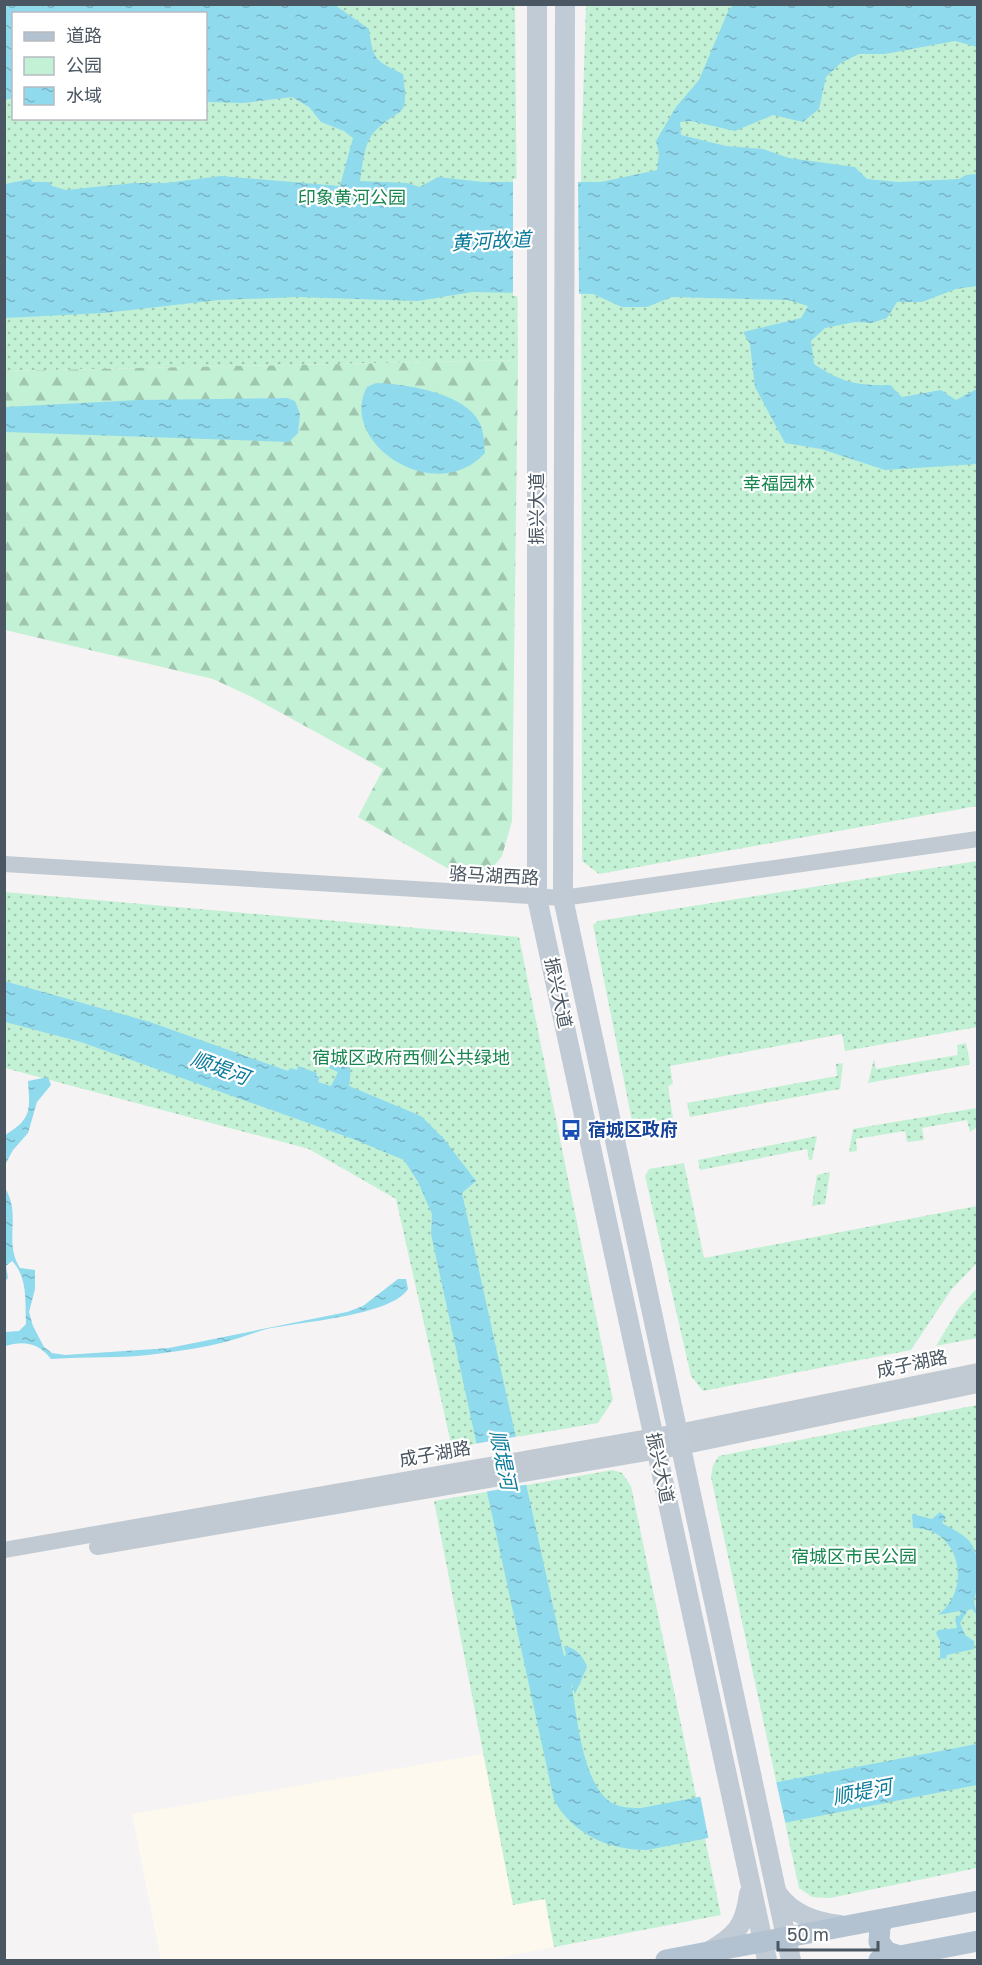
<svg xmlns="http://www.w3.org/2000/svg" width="982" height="1965" font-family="'Golos Text','Noto Sans SC',sans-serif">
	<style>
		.commercial { fill: #fdf9ef }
		.green { fill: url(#green-dots); fill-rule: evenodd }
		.forest { fill: url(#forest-firs) }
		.water { fill: url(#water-ripples) }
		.pier { fill: #f5f3f3 }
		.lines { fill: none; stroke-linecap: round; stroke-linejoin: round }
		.tertiary { stroke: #c1cad2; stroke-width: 16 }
		.secondary { stroke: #c1cbd6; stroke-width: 20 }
		.primary { stroke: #b3c2d1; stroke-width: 21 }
		.labels { text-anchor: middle; stroke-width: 4.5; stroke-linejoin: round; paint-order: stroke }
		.park-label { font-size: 18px; fill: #17864f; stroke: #fff }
		.street-label { font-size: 18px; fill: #4a5661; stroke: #fff }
		.transit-label { font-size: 18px; font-weight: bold; fill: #164399; stroke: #fff; text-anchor: start }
		.water-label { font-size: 20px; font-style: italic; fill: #0c7c9b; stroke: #fff }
	</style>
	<defs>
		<pattern id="green-dots" width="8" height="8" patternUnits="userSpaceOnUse" patternTransform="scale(1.5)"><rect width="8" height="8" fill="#c3f1d5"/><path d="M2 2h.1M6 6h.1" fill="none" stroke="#a0c6b0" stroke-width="1.8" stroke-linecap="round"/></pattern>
		<pattern id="forest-firs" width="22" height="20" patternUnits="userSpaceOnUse" patternTransform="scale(1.5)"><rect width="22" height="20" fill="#c3f1d5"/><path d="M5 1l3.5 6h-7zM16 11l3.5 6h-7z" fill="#a0c6b0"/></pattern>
		<pattern id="water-ripples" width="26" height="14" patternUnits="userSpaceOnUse" patternTransform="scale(1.5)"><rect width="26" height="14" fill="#90daee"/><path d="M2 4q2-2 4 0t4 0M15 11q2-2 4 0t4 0" fill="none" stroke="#78b4c4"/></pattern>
	</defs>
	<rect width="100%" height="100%" fill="#f5f3f3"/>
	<!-- commercial -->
	<path class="commercial" d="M483,1754L513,1905L545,1899L554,1947L488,1960H161L132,1814Z"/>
	<!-- green -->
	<g class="green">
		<path d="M4,5H515L518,360L5,371ZM14,14H206V118H14Z"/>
		<path d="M586,5H977V806L599,874L582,861L581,162Z"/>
		<path d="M977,861V1027L845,1051L842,1034L670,1066L673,1083L668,1087L673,1118L633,1126L593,925L598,921Z"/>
		<path d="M4,892L519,937L613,1400L598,1423L452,1448L396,1199L309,1149L5,1068Z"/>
		<path d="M966,1043L970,1063L968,1065L868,1083L874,1059L876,1069L958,1055L957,1045Z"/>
		<path d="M843,1063L840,1089L690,1117L687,1103L837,1076L836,1064Z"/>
		<path d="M977,1108V1127L970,1132L967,1120L922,1128L924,1140L907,1142L905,1131L856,1139L857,1151L849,1152L853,1129Z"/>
		<path d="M817,1136L812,1160H809L807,1149L700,1170L698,1160Z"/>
		<path d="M684,1163L704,1258L977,1206V1263L951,1290L911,1350L703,1391L691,1376L645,1176L649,1169Z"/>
		<path d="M830,1172L825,1204L812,1206L817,1175Z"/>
		<path d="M977,1288V1338L936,1346L959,1308Z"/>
		<path d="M977,1405V1868L830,1898L812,1897L799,1888L711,1477L713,1465L719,1456Z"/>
		<path d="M613,1470L622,1473L631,1486L721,1915L554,1947L545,1899L513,1905L434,1501Z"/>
	</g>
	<!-- forest -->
	<path class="forest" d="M518,360L512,821L502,856L491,870L447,868L358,817L383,769L252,697L213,679L5,630V371Z"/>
	<!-- water -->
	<g class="water">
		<path d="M5,5H335L369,29C373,61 375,60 403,74C409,122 402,104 375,131C363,144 363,165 360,181L407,183L420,187L438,177L483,182H601L657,170L659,153L656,141L676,107L699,80L729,9L734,5H977V47L955,41L885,54H859L841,63L826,77L819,109L803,122L773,115L735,131L691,121L680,122L681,135L726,146L763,149L789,158L855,167L867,179L899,182L959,179L966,175L977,174V286L956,289L922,302H897L887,318L872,323L855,322L825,328L811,341L814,364C841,382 857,386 890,385L902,397L941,390L956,400L977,389V464L885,470L821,449L785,443L755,387L750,344L743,332L801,318L808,306L788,300L672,297L647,307H622L593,294L472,292L418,301L298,297L219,300L104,313L5,318V184L31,179L32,182H49L52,186L66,190L134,183H166L221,176L340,186L353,138L344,131L321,122L309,107L292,97L244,103L206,102V14H14L13,98L5,100Z"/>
		<path d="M376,383C405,384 458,392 476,417C484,427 484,441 485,453C435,508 337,442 367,387Z"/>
		<path d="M287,398L295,401L300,414L298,433L289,442L5,432V407L139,400Z"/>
		<path d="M4,981L150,1022L288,1071L290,1068L297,1070L298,1066L317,1073L316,1076L320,1077L318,1082L331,1086L338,1072L329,1068L334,1052C354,1061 351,1069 349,1086L421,1116L444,1139L476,1181L462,1193L564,1656L566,1655L564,1646C576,1648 583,1656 587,1667L575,1694L571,1682C577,1714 582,1788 614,1804C622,1808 632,1808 641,1808L977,1744V1785L647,1850C608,1850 573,1834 554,1800L431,1234L432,1214L418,1182L404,1160L353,1139L81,1042L5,1022Z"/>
		<path d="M48,1077L51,1085L37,1102L28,1133L13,1150L5,1165V1135C32,1119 30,1110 28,1081Z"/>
		<path d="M5,1188C22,1216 3,1241 20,1268L35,1270V1289L29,1312L33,1326L44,1347L52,1353L65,1355L169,1348L347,1312L363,1306L398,1279H406L408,1289C391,1316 298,1322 267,1329C255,1332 244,1337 232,1340C208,1347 181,1351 156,1354C122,1359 86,1356 51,1359C39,1343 24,1340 5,1346V1332L19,1331L26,1324C25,1302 28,1277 12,1261L6,1266L8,1278L5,1281Z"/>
		<path d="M940,1512L946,1517L942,1523C950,1528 964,1534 970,1542C982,1558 978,1584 974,1602L977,1615L972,1609L968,1610L960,1623L965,1635L974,1641V1649L947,1655L946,1659L940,1658V1641L936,1633L938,1630L957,1628L955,1619L961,1614L960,1611L938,1615C973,1589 960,1527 913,1528L912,1514L932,1519Z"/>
	</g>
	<!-- pier -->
	<g class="pier">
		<path d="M513,179H578L579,296H513Z"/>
		<path d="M520,1436L530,1484L484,1492L474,1444Z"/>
		<path d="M776,1781L786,1826L709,1841L700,1795Z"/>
	</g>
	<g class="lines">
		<!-- tertiary -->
		<g class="tertiary">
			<path d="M4,864L563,898L978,839"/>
			<path d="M97,1547L681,1447L978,1385"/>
			<path d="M4,1550L678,1432L978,1371"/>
		</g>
		<!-- secondary -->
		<g class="secondary">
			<path d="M537,4V898L767,1960"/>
			<path d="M565,4L563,898L791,1960"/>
			<path d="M777,1893C792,1915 816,1922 840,1925"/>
			<path d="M708,1952C736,1936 745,1926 749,1894"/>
		</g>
		<!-- primary -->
		<g class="primary">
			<path d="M885,1919L880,1926L879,1942L887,1952L900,1956"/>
			<path d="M666,1960L978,1901"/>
			<path d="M879,1960L978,1941"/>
		</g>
	</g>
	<!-- icons -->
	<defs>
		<symbol id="bus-bare" viewBox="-9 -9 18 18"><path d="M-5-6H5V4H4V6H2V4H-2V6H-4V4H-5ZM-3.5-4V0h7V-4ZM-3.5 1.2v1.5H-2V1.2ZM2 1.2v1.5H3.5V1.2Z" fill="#1a4fb4" stroke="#fff" stroke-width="2.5" paint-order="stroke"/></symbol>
	</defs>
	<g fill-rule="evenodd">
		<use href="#bus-bare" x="556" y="1115" width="30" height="30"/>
	</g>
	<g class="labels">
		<!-- park labels -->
		<g class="park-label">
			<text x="352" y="204">印象黄河公园</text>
			<text x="779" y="490">幸福园林</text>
			<text x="411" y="1064">宿城区政府西侧公共绿地</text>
			<text x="854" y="1563">宿城区市民公园</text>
		</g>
		<!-- street labels -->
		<g class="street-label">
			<text transform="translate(537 509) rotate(-90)" y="6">振兴大道</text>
			<text transform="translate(494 876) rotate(3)" y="6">骆马湖西路</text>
			<text transform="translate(558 993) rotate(78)" y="6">振兴大道</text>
			<text transform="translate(912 1364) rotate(-12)" y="6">成子湖路</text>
			<text transform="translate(435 1454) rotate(-10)" y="6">成子湖路</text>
			<text transform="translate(660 1468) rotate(78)" y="6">振兴大道</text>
		</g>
		<!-- transit labels -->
		<g class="transit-label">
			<text x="588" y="1136">宿城区政府</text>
		</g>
		<!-- water labels -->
		<g class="water-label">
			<text transform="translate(491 241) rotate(-3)" y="7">黄河故道</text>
			<text transform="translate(220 1068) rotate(20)" y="7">顺堤河</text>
			<text transform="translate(503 1460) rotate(78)" y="7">顺堤河</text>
			<text transform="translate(862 1792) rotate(-11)" y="7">顺堤河</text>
		</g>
	</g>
	<!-- border -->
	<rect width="982" height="1965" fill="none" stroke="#4a5661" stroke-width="12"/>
	<!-- legend -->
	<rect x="12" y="12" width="195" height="108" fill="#ffffff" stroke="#b7bbc0" stroke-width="1.5"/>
	<rect x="24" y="32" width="30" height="9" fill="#b3c2d1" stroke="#b7bbc0" stroke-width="1.5"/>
	<text x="66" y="42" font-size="18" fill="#4a5661">道路</text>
	<rect x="24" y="57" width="30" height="18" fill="#c3f1d5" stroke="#b7bbc0" stroke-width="1.5"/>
	<text x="66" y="72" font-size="18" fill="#4a5661">公园</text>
	<rect x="24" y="87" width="30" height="18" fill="url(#water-ripples)" stroke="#b7bbc0" stroke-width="1.5"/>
	<text x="66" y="102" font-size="18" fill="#4a5661">水域</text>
	<!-- scale -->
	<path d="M778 1941v9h100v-9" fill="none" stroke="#4a5661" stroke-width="3"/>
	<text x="787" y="1941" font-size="18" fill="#4a5661" stroke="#ffffff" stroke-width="4.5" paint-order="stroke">50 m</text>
</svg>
